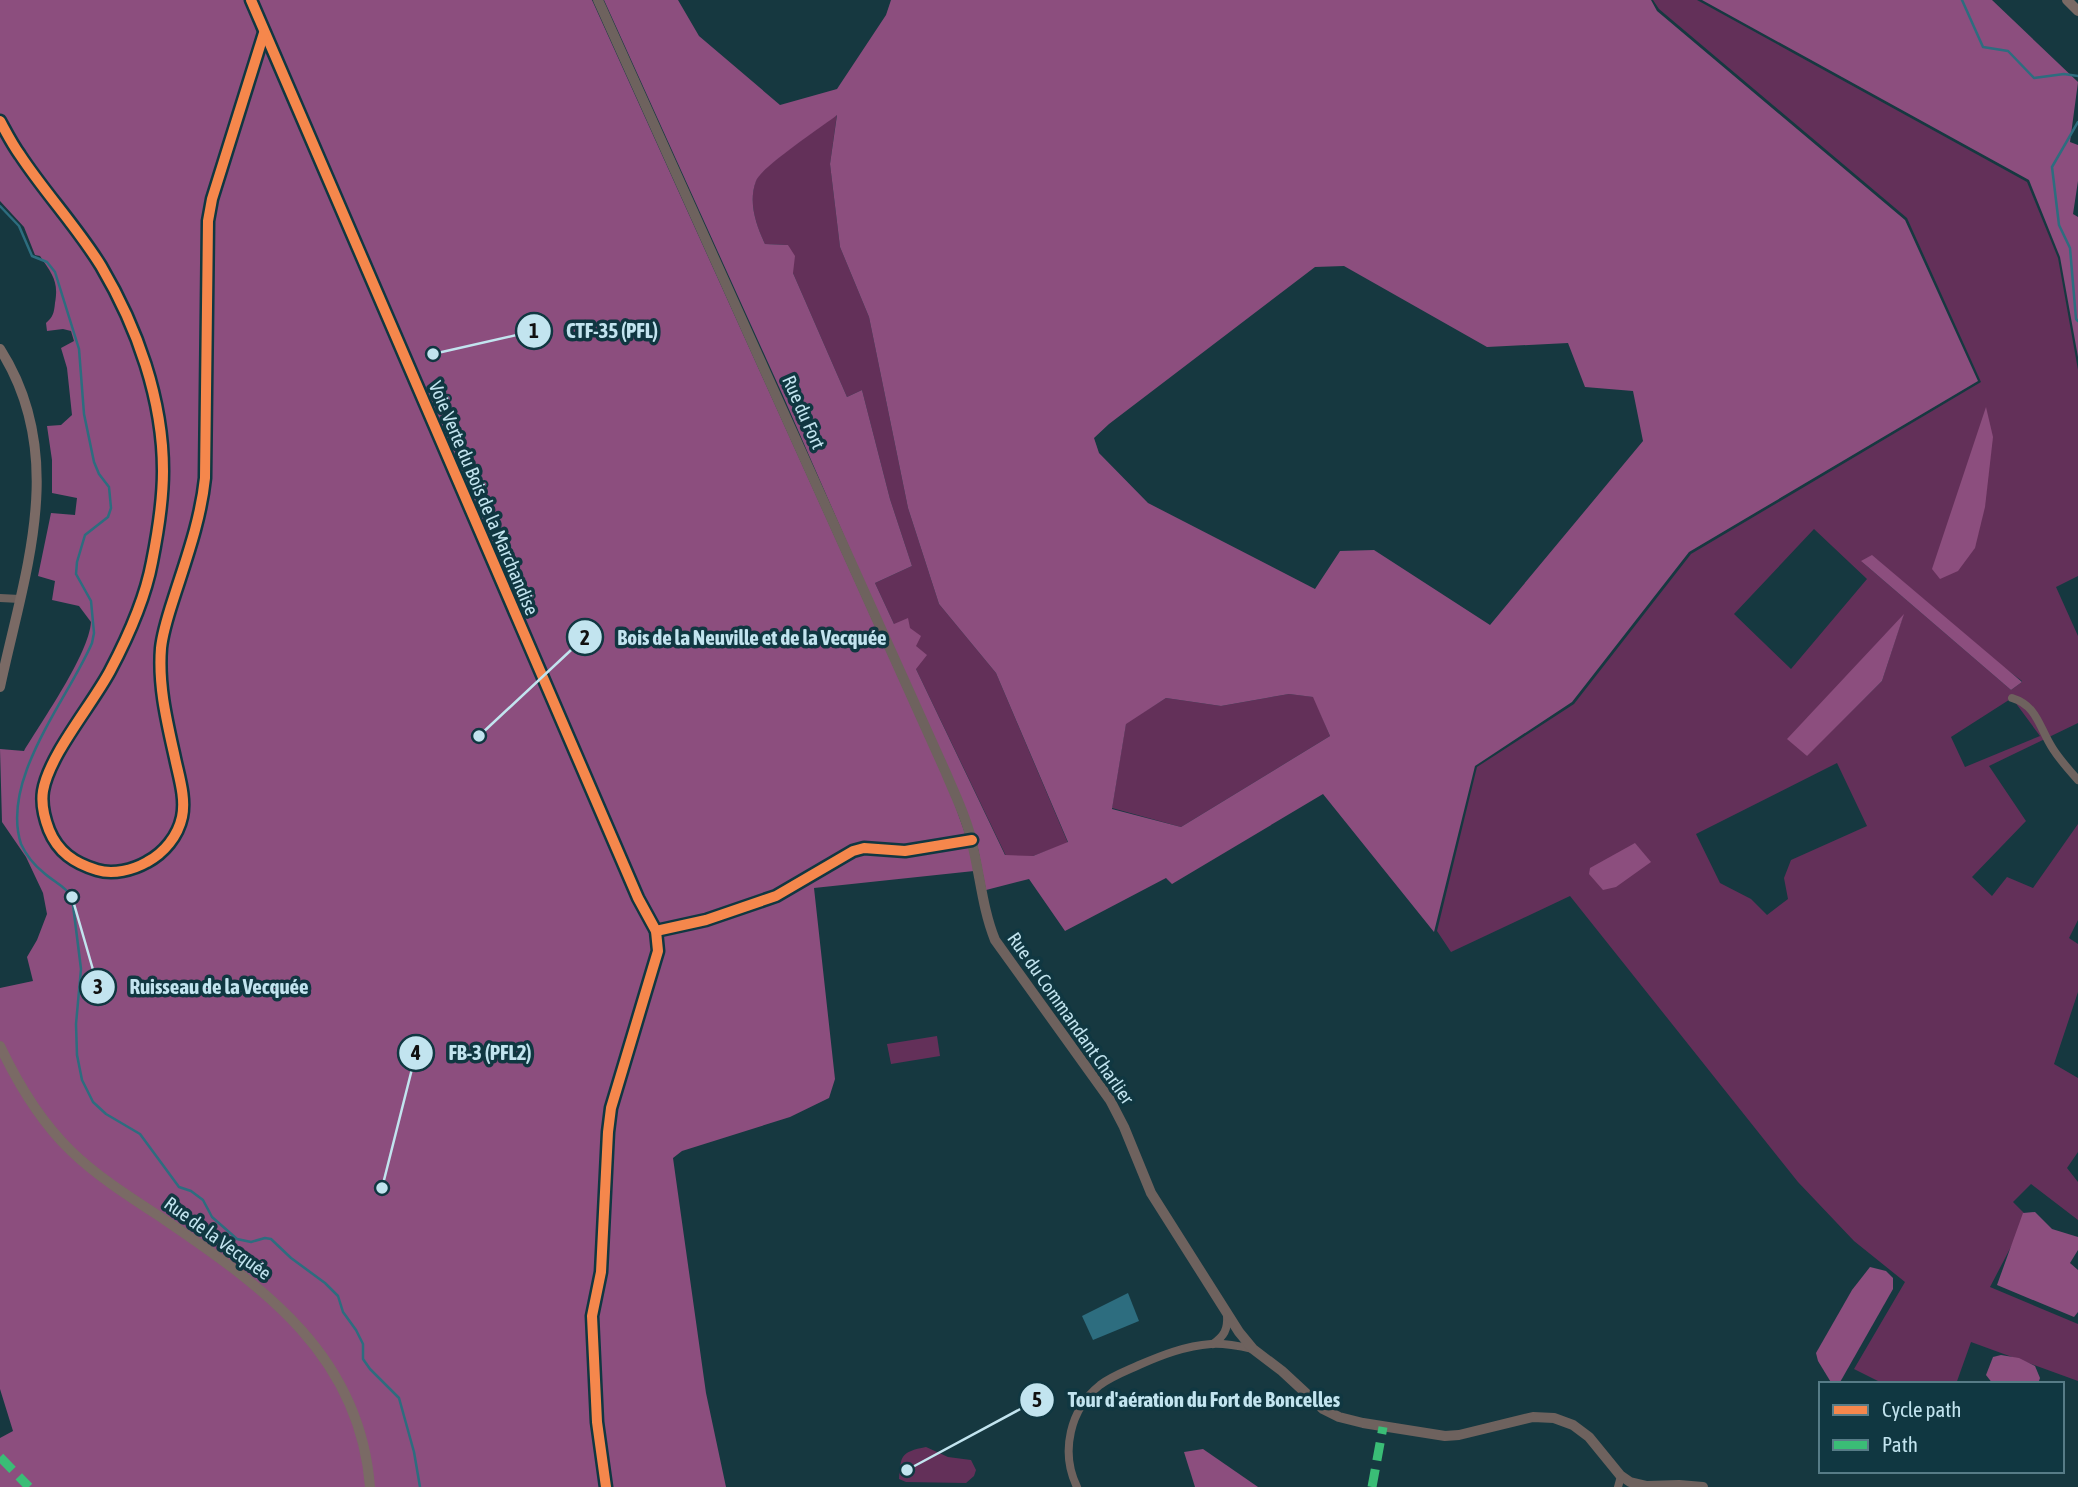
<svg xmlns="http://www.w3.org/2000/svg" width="2078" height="1487" font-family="'Asap Condensed',sans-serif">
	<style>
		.green { fill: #633059; fill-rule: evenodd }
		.forest { fill: #8c4e7e; fill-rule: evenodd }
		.water { fill: #2d6d7f }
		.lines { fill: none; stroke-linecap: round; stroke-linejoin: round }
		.stream { stroke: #2d6d7f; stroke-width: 2.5 }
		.minor { stroke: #6e625e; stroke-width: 8 }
		.tertiary { stroke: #6e625e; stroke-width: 10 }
		.secondary { stroke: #7a6a65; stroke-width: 10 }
		.quiet { stroke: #3abd76; stroke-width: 9; stroke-dasharray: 18 9; stroke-linecap: butt }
		.cycleway-casing { stroke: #103741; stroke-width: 15 }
		.cycleway { stroke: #f5874c; stroke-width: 10 }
		.labels { text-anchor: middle; stroke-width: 7; stroke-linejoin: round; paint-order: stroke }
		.street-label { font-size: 19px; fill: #c2e4ef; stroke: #103741 }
		.leader { fill: none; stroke: #c2e4ef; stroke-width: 2.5 }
		.callout-dot { fill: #c2e4ef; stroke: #103741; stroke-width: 2.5 }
		.mark-label { font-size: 21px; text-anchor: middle; font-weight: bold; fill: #111 }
		.callout-label { font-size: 21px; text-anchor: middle; font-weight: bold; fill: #c2e4ef; stroke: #103741; stroke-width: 7; stroke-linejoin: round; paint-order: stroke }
	</style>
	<rect width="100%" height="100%" fill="#163840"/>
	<!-- green -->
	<g class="green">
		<path d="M1653,0H1697L2027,182L2058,258L2078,370V576L2056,587L2078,636V723L1989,766L2026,821L1972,877L1992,896L2007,877L2033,888L2078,824V920L2069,938L2078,944V992L2054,1064L2078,1078V1152L2067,1168L2078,1182V1220L2031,1184L2013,1202L2027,1216L1990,1287L2078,1324V1381L1971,1342L1956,1384H1884L1854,1369L1905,1282L1854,1241L1798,1182L1570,896L1451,952L1437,931L1477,767L1574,704L1691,554L1981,382L1907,218L1659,9ZM1814,529L1867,579L1791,669L1734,614ZM1861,561L2022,681V682L2011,690ZM1903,616L1882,681L1806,756ZM2012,698L2040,736L1965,767L1951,737ZM1837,763L1867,826L1791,860L1784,878L1788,899L1767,915L1751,899L1720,883L1696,834Z"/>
		<path d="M837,114L830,164L840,247L869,317L908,508L939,604L996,673L1068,843L1033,856H1006L916,669V646L894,624L875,583L912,566L890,499L862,390L847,397L793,273L788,245L765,244C756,225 748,202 756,180C761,167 822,126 837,114Z"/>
		<path d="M1289,694L1314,697L1330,736L1181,827L1112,808L1126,723L1166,698L1221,706Z"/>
		<path d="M937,1036L940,1056L891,1064L887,1044Z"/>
		<path d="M926,1447L948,1457L971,1460L976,1470L974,1476L966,1483L906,1482L899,1479C901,1456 900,1452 926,1447Z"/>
	</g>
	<!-- forest -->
	<g class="forest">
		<path d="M0,0H592L951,794L967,839L974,871L814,888L835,1079L829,1098L790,1117L682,1151L673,1158L706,1393L726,1487H0V1438L13,1431L0,1389V988L33,981L27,957L37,940L47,914L43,893L26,857L2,822L0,749L24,751C42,721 89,654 91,622L79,606L52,600L55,581L38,576L51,513L75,515L77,498L52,493V460L47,426L61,425L72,415L67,368L61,348L74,341L71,331L63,329L47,331L46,323C53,317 54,313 55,303C59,281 52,274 40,256L35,255L24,227L0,201Z"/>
		<path d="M604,0H678L699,36L780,105L837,89L886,15L891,0H1651L1657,11L1905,220L1978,381L1689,552L1572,702L1475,766L1434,932L1323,794L1172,884L1166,878L1065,931L1029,879L986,890L976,838L784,398ZM837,115L830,164L840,247L869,317L908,508L939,604L996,673L1068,842L1033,856L1005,855L916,669L927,655L916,646L921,636L910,628L908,618L894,624L875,583L912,566L890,499L862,390L847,397L793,273L795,256L788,245L765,244C756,225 748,202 756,181C761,167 822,127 837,115ZM1344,266L1487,347L1568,343L1585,387L1633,391L1643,441L1490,625L1374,550L1340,551L1315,589L1148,503L1099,453L1094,438L1109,424L1315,267ZM1289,694L1313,697L1330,736L1181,827L1112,809L1126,724L1166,698L1221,706Z"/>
		<path d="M1702,0H1992L2078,82L2070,142L2078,145V181L2073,214L2078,217V357L2060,257L2029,180Z"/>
		<path d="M1986,407L1993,437L1985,507L1975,548L1958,571L1940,579L1932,569Z"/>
		<path d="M1872,555L2022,682L2011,690L1861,561Z"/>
		<path d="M1904,614L1882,681L1807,756L1787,739Z"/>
		<path d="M1635,843L1651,862L1616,887L1603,890L1589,874L1590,868Z"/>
		<path d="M2035,1212L2052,1229L2078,1237V1250L2070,1263L2078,1270V1312L2074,1317L1997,1285L2023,1213Z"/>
		<path d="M1870,1267L1886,1271L1893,1278V1289L1839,1384H1832L1818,1361L1816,1353L1852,1290Z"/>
		<path d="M2001,1355L2019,1358L2035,1366L2040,1378L2038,1384H1993L1986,1375L1993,1357Z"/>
		<path d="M1203,1449L1258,1487H1195L1184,1452Z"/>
	</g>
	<!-- water -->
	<path class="water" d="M1128,1293L1139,1321L1093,1340L1082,1316Z"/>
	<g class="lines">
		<!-- stream -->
		<g class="stream">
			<path d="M1962,0L1983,47L2008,51L2034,78L2064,74L2078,76"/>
			<path d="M2078,122L2052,167L2059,225L2070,248L2076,319L2078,321"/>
			<path d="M0,206L19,226L32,256L47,262L55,272L79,349L84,414L94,462L99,474L109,487L111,508L108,517L85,535L77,562L76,574L91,601L94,633L92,643C68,699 0,779 21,844C26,855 34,865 44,873C54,882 65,886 72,897L81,969L76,1024L77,1055L82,1080L93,1102L106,1114L140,1134L179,1187L191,1191L203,1200L212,1217L237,1239L251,1242L265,1238L271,1239L291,1258L325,1283L338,1296L343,1312L356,1330L363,1344V1359L370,1369L399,1398L414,1452L420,1487"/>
		</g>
		<!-- minor -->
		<g class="minor">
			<path d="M0,598L20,599"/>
			<path d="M2012,698C2038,706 2039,728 2053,749C2060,760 2069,770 2078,780"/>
			<path d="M1213,1344C1224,1336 1228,1330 1227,1315"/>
			<path d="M1077,1487C1060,1452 1070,1409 1100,1385C1112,1376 1126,1371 1139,1365C1162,1355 1185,1346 1211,1344C1225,1343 1239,1346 1253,1349"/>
			<path d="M1618,1487L1621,1476"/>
		</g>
		<!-- tertiary -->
		<path class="tertiary" d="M598,0L946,773C955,795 966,816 971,839C980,873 982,908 995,940L1110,1100L1124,1127L1151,1193L1239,1332L1253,1349L1282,1371L1323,1409L1339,1417L1363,1423L1445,1436L1459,1435L1533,1417L1554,1418L1573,1425L1589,1437L1620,1475L1630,1482L1647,1486L1679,1485L1703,1487"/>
		<!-- secondary -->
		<g class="secondary">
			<path d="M2067,0L2078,11"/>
			<path d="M0,349C69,457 24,574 0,687"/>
			<path d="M0,1046C18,1084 41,1122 71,1151C99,1178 133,1199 165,1220C265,1288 360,1356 370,1487"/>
		</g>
		<!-- quiet -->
		<g class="quiet">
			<path d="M0,1457L29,1487"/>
			<path d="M1372,1487L1383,1427"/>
		</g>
		<defs>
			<g id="cycleway">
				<path d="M251,0L638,898L656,931L658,951L611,1108L608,1132L601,1272L592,1316L597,1422L606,1487"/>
				<path d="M0,121C6,132 12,144 20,155C45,193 77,227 101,266C137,327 163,399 163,471C163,501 158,532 152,562C145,600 128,637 110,671C92,705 49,755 43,791C41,804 44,817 49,830C58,852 74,863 97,870C113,875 133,870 147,862C164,853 178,836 182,817C186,798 179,777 175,758C167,722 158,686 161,648C163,629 170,610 176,591C188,554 201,517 205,478L208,221L212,199L264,33"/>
				<path d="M656,931L706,920L776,896L853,851L864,848L905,851L972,840"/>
			</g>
		</defs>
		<!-- cycleway casing -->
		<use href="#cycleway" class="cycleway-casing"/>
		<!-- cycleway -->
		<use href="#cycleway" class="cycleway"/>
	</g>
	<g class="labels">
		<!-- street labels -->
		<g class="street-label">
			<text transform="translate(804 412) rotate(66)" y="7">Rue du Fort</text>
			<text transform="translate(484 498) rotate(67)" y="7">Voie Verte du Bois de la Marchandise</text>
			<text transform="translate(1071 1018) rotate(55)" y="7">Rue du Commandant Charlier</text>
			<text transform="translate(218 1238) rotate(36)" y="7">Rue de la Vecquée</text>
		</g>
	</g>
	<!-- callouts -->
	<path class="leader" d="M433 354L534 331M479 736L585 637M72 897L98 987M382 1188L416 1053M907 1470L1037 1400"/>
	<g class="callout-dot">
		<circle cx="433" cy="354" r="7"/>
		<circle cx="479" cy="736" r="7"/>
		<circle cx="72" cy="897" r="7"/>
		<circle cx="382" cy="1188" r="7"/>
		<circle cx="907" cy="1470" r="7"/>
		<circle cx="534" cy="331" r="18"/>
		<circle cx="585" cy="637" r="18"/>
		<circle cx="98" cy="987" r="18"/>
		<circle cx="416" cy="1053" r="18"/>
		<circle cx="1037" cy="1400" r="18"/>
	</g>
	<g class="mark-label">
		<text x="534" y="338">1</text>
		<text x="585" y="645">2</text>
		<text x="98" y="994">3</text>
		<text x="416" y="1060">4</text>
		<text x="1037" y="1407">5</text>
	</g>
	<g class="callout-label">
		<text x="612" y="338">CTF-35 (PFL)</text>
		<text x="752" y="645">Bois de la Neuville et de la Vecquée</text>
		<text x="219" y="994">Ruisseau de la Vecquée</text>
		<text x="490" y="1060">FB-3 (PFL2)</text>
		<text x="1204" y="1407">Tour d'aération du Fort de Boncelles</text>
	</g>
	<!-- legend -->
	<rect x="1819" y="1382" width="245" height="91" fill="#103741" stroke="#577c87" stroke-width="2"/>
	<rect x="1833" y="1405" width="35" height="10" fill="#f5874c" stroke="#577c87" stroke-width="2"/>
	<text x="1882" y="1417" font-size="21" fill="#c2e4ef">Cycle path</text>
	<rect x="1833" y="1440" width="35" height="10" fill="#3abd76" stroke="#577c87" stroke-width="2"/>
	<text x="1882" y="1452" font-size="21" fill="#c2e4ef">Path</text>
</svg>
